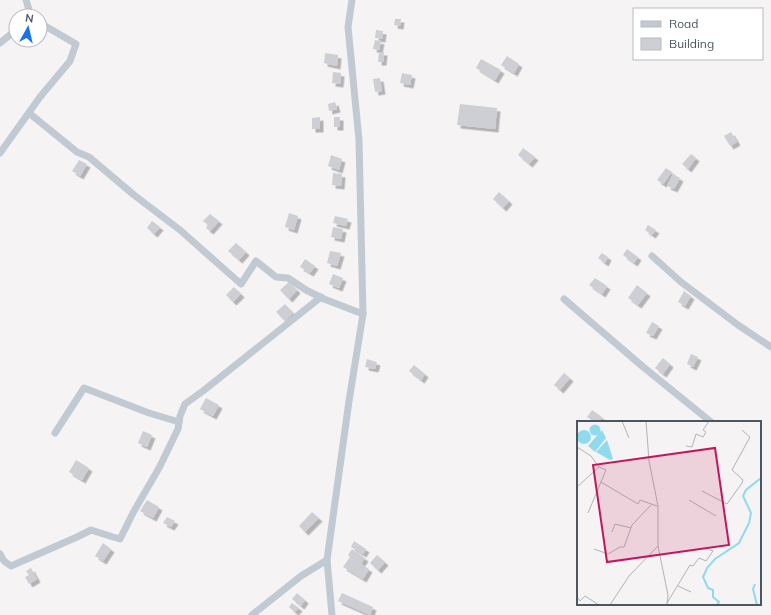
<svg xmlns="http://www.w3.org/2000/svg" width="771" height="615" font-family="Mulish,sans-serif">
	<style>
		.building { fill: #cdcfd5; filter: url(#shadow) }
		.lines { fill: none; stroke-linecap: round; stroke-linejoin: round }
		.minor { stroke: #c1cad2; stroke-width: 7 }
		.inset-river { fill: none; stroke: #90daee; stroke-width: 2 }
		.inset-road { fill: none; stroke: #b1b4b9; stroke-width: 1 }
		.view { fill: #c2185b; fill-opacity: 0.15; stroke: #c2185b; stroke-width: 2 }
		.inset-edge { fill: none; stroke: #4a5661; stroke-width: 2 }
	</style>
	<defs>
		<filter id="shadow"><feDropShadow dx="3.5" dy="3.5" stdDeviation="0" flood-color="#0004"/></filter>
	</defs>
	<rect width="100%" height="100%" fill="#f5f3f3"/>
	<!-- building -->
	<g class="building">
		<path d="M395,19H401L400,26L394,25Z"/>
		<path d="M376,30L383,31L382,39L375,38Z"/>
		<path d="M375,40L381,41L379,50L373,49Z"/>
		<path d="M379,52H384L383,62H378Z"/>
		<path d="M325,53L338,55L337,66L324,63Z"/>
		<path d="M507,56L519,64L514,73L501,65Z"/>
		<path d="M481,59L501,70L495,80L476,68Z"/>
		<path d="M333,72L341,73L340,84L332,83Z"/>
		<path d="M402,73L412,75L410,85L400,83Z"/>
		<path d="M380,78L382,91L375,92L373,79Z"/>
		<path d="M335,102L337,109L329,111L328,104Z"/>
		<path d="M460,104L497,108L495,129L457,125Z"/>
		<path d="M320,117V129H312V118Z"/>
		<rect x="334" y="117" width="6" height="10"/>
		<path d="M731,132L737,142L730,146L724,136Z"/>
		<path d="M523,148L535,157L529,164L518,155Z"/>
		<path d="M691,154L696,158L688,169L682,164Z"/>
		<path d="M331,155L342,159L339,170L328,166Z"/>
		<path d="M79,160L87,164L80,176L72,171Z"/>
		<path d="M666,168L672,172L663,184L657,180Z"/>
		<path d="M333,173L342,174L341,186L332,185Z"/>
		<path d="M673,174L680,178L674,189L667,186Z"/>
		<path d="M499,192L509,201L503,208L493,199Z"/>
		<path d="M289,213L298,216L294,230L285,227Z"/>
		<path d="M210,214L219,221L210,231L206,228L208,225L203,221Z"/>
		<path d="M335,216L348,219L346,226L333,223Z"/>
		<path d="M152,221L160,227L154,234L147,228Z"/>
		<path d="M648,225L656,230L652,235L645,230Z"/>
		<path d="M333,227L343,229L341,239L331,237Z"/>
		<path d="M236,243L246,252L239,260L228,251Z"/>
		<path d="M627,249L638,257L634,263L623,255Z"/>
		<path d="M330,251L341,253L337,266L327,263Z"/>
		<path d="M602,253L608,257L605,263L598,258Z"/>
		<path d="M305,259L315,266L310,273L300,267Z"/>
		<path d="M333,274L343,278L339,288L329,284Z"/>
		<path d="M595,278L607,286L602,294L589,285Z"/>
		<path d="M289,282L297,290L289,299L280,290Z"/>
		<path d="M637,285L647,293L638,305L628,298Z"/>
		<path d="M234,287L241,294L233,302L226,295Z"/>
		<path d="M684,291L691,296L685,306L678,302Z"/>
		<path d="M285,304L293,313L285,321L276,312Z"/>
		<path d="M652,322L659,326L653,336L646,333Z"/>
		<path d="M691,354L698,357L693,367L687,364Z"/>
		<path d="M663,358L670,364L663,374L655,368Z"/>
		<path d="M367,359L377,362L375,369L365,367Z"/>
		<path d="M414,365L425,374L421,380L409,371Z"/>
		<path d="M564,373L570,378L560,390L554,385Z"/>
		<path d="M206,398L219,405L213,416L200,409Z"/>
		<path d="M592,410L602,417L599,422H595L587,417Z"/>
		<path d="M143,431L152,435L147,447L138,443Z"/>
		<path d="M76,460L89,468L82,480L69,472Z"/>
		<path d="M147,500L159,507L153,518L140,511Z"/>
		<path d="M312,512L319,518L305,532L299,526Z"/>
		<path d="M167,517L175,521L171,527L163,523Z"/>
		<path d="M354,541L366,549L363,554L351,547Z"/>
		<path d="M103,543L111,549L103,561L95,556Z"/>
		<path d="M352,549L365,558L361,564L369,569L363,579L343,567L350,557L348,555Z"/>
		<path d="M377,555L385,562L378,570L370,563Z"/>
		<path d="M31,568L37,579L29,584L25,577L29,575L26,571Z"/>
		<path d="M297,593L305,600L301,606L292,599Z"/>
		<path d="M342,593L373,607L370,615L338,601Z"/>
		<path d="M292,603L299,608L295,612L289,607Z"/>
	</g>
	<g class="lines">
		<!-- minor -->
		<g class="minor">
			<path d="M26,0L31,16"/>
			<path d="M0,43L16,30"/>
			<path d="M29,113L77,152L89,157L134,195L180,230L241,284L256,261L276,277L288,278L306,290L324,299L363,314"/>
			<path d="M0,153L40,97L70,61L76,44L40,23"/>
			<path d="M652,256L681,282L738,325L771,347"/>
			<path d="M564,299L642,366L711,422"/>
			<path d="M55,433L84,388L149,413L179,422"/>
			<path d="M0,554L4,561L11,566L77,537L91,530L113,537L120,539L134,511L159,468L178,429L180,416L185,404L203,391L321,297"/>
			<path d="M327,560L332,615"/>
			<path d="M252,615L301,576L327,560L349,401L363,314L359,140L348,27L352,0"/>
		</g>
	</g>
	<!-- overview -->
	<g transform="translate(577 421)">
		<rect width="184" height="184" fill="#f5f3f3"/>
		<path d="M12.5 9a5.5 5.5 0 1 1 11 0a5.5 5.5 0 1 1-11 0ZM0 16a7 7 0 1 1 14 0a7 7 0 1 1-14 0ZM25,9L29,17L18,31L11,25ZM30,19L36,38L33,39L19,31Z" fill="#90daee"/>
		<path class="inset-river" d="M172,102L174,92L166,75L169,69L184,57M178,163L176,168L180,184M140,184L142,181L136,176V169L131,167L126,156L130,147L138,138L162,122L172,102"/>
		<path class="inset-road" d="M45,0L52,17M109,25L115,26L119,13L126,16L129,11L126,9L132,0M0,26L14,35L22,46L29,49L11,92M24,61L61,83L63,79L80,85M0,66L22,46M125,70L150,83L165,62L166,59L155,49L173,16L165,9M112,79L139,95M35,111L38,103L54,107M81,125L91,174L90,183M17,128L31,133L43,126H47L55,104L74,84M101,165L114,171M0,176L3,180L8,175L22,184M90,182L113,144L116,145L122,137L129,140L136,130L133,129M33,184L52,155L81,125V85L72,40L69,0"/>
		<path class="view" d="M138,27L152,124L30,141L16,44Z"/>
		<rect width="184" height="184" class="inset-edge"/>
	</g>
	<!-- legend -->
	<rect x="633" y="8" width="130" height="52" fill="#ffffff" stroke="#b7bbc0"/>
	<rect x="641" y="21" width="20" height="6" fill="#c1cad2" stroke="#b7bbc0"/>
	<text x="669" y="28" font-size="12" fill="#4a5661">Road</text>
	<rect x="641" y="38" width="20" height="12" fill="#cdcfd5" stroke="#b7bbc0"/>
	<text x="669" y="48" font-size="12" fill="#4a5661">Building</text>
	<!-- north arrow -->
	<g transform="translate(28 28) rotate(8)"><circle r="19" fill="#ffffff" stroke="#b7bbc0"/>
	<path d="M0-3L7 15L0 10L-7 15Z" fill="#1a73e8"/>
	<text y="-6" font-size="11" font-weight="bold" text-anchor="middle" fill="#4a5661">N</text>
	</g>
</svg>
